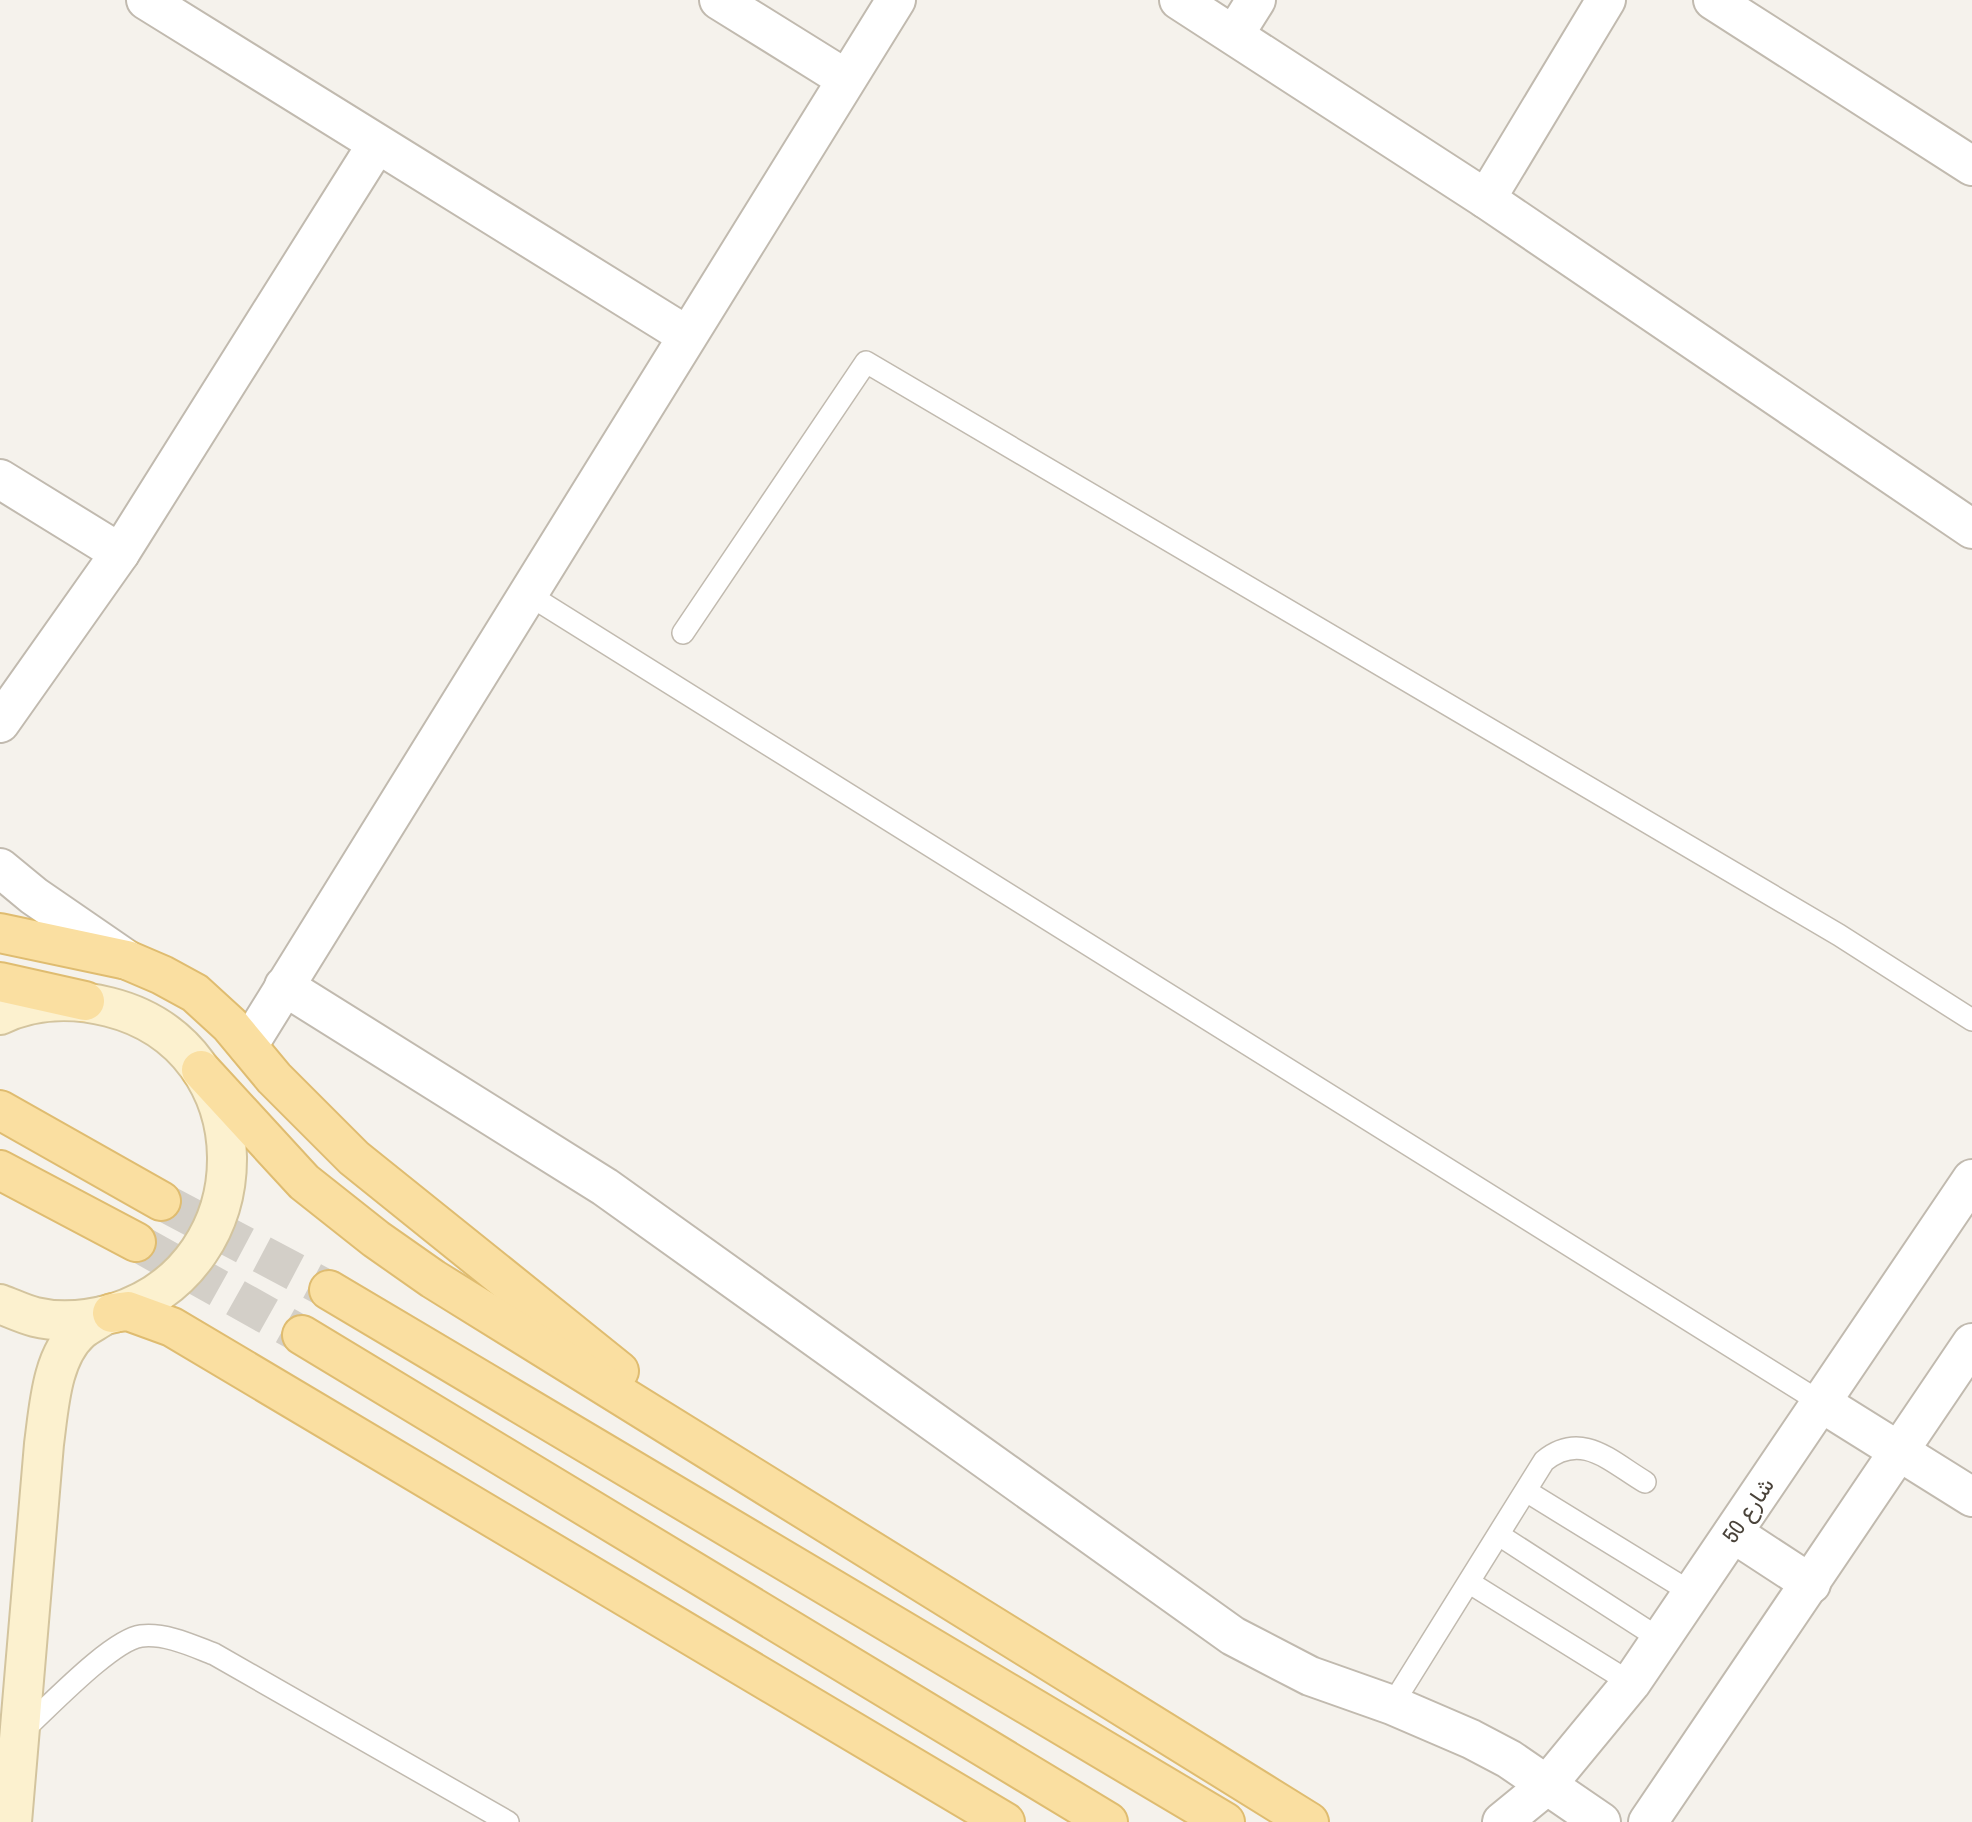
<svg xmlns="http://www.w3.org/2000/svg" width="1972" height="1822" font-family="'Archivo Narrow',Vazirmatn,sans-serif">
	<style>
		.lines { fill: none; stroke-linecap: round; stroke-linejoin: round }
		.primary-tunnel { stroke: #d3cfc8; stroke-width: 38; stroke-dasharray: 38 19; stroke-linecap: butt }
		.service-casing { stroke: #c1baaf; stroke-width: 24 }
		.minor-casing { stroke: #c1baaf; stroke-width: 42 }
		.tertiary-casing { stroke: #c1baaf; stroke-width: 42 }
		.secondary-casing { stroke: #d3c49e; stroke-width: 42 }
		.primary-casing { stroke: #dfbc70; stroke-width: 42 }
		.service { stroke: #fff; stroke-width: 21 }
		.minor { stroke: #fff; stroke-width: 38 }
		.tertiary { stroke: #fff; stroke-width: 38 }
		.secondary { stroke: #fcf1cf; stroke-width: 38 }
		.primary { stroke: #fadfa1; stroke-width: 38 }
		.labels { text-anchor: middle; stroke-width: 6; stroke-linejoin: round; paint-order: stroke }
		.street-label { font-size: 23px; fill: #4a433a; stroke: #fff }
	</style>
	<rect width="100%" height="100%" fill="#f5f2ec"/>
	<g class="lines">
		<!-- primary-tunnel -->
		<g class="primary-tunnel">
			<path d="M161,1201L329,1290"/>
			<path d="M136,1242L302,1335"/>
		</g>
		<defs>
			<g id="service">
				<path d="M526,593L1820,1402"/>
				<path d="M683,633L866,362L1839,935L1972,1020"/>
				<path d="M1526,1491L1692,1593"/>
				<path d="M1499,1535L1660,1639"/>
				<path d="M1470,1583L1631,1683"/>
				<path d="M1392,1705L1544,1461C1582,1430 1611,1462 1645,1482"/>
				<path d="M20,1733C46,1710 111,1640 141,1636C166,1633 193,1646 214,1654L508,1822"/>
			</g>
			<g id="minor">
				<path d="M146,0L686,335"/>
				<path d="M719,0L846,79"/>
				<path d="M1179,0L1486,199L1972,529"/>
				<path d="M1713,0L1972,166"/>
				<path d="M1234,35L1256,0"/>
				<path d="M1486,199L1606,0"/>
				<path d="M0,479L120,553"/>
				<path d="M0,723L120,553L377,144"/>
				<path d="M0,868L34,896L127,960"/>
				<path d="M284,986L605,1187L1233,1636L1310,1676L1392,1705L1471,1739L1509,1759L1601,1822"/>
				<path d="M248,1046L896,0"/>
				<path d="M1820,1402L1972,1497"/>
			</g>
			<g id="tertiary">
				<path d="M1733,1533L1811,1584"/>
				<path d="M1502,1822L1546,1786L1631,1683L1972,1179"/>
				<path d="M1648,1822L1972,1343"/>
			</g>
			<g id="secondary">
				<path d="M0,1015C34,999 73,998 109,1007C265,1046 266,1266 114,1313C89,1320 60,1323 35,1317C23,1314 11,1308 0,1304"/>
				<path d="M12,1822L44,1444C49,1408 51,1357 80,1331C87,1325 96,1321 103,1316"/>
			</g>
			<g id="primary">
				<path d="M0,933L127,960L162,975L195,993L230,1025L274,1078L354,1158L619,1371"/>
				<path d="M0,982L85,1001"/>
				<path d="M201,1070L304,1182L376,1239L433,1279L1309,1822"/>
				<path d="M0,1110L161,1201"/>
				<path d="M0,1170L136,1242"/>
				<path d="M329,1290L1225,1822"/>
				<path d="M112,1313L128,1311L172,1327L1005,1822"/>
				<path d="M302,1335L1108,1822"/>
			</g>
		</defs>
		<!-- service casing -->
		<use href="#service" class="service-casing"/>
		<!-- minor casing -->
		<use href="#minor" class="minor-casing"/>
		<!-- tertiary casing -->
		<use href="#tertiary" class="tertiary-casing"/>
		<!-- secondary casing -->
		<use href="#secondary" class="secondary-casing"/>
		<!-- primary casing -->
		<use href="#primary" class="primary-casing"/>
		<!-- service -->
		<use href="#service" class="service"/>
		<!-- minor -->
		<use href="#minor" class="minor"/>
		<!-- tertiary -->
		<use href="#tertiary" class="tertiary"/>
		<!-- secondary -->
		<use href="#secondary" class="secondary"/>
		<!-- primary -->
		<use href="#primary" class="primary"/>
	</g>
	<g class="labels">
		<!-- street labels -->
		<g class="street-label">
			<text transform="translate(1748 1510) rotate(-56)" y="8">شارع 50</text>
		</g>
	</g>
</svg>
